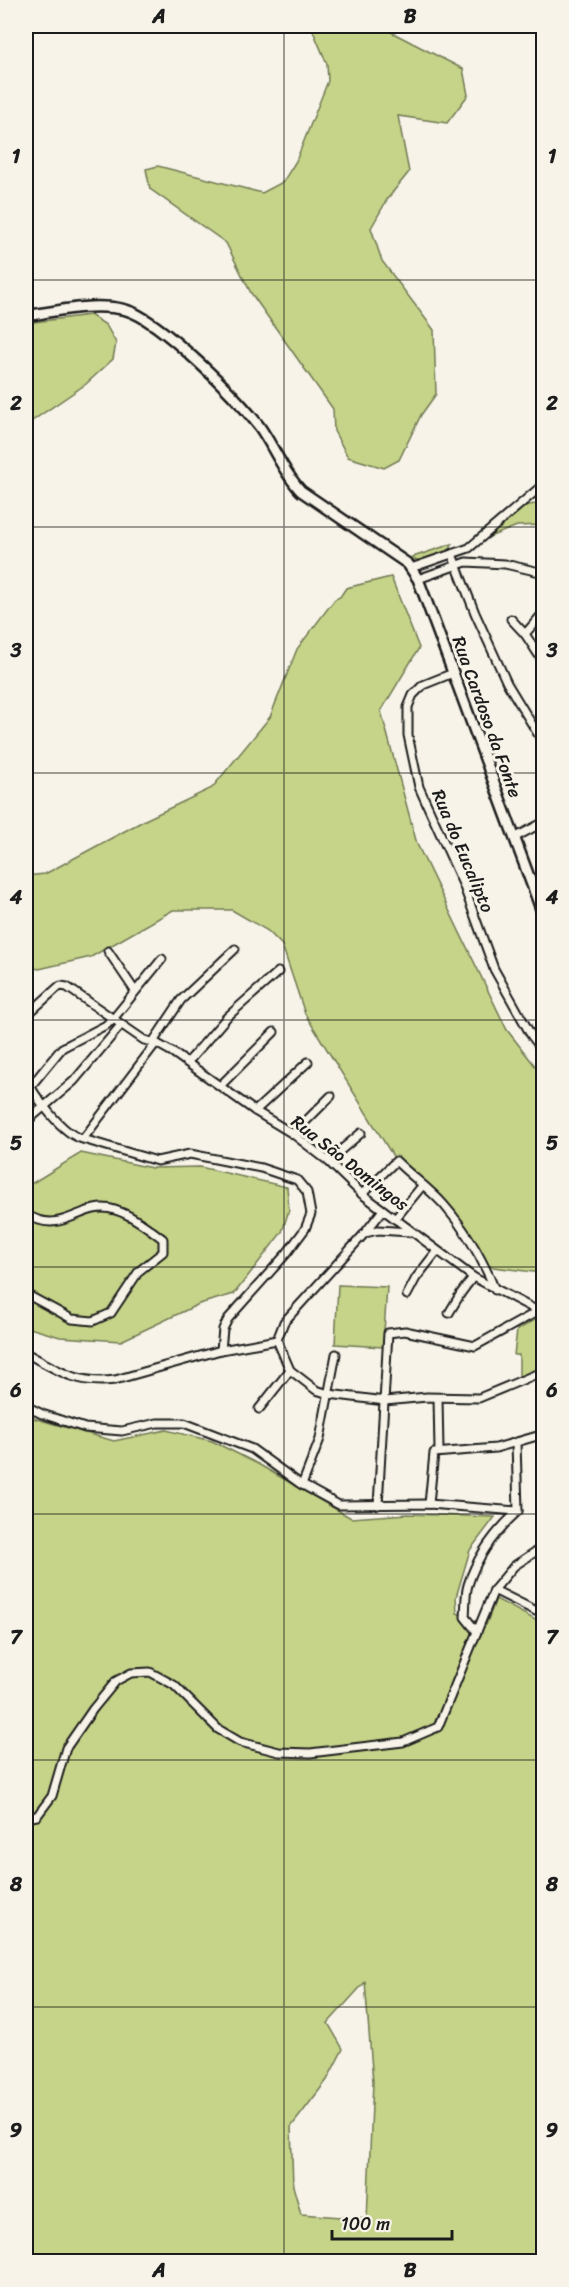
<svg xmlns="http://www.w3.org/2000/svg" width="569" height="2287" font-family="Sriracha,sans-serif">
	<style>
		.green { fill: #c5d489; stroke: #707852; stroke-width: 1.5; fill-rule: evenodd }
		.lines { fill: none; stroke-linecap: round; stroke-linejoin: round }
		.street-casing { stroke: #1c1c1c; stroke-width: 11 }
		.secondary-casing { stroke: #1c1c1c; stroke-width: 14 }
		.street { stroke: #f7f3e8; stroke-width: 7 }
		.secondary { stroke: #f7f3e8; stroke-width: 9 }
		.grid { fill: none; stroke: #1c1c1c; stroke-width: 1.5; stroke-opacity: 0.55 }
		.labels { text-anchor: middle; stroke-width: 6; stroke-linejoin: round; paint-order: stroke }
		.street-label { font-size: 18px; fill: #1c1c1c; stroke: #f7f3e8 }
		.neatline { fill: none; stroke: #1c1c1c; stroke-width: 2 }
		.grid-label { font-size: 20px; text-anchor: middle; font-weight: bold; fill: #1c1c1c }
	</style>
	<rect width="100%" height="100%" fill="#f7f3e8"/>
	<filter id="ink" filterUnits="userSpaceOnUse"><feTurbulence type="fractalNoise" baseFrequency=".0167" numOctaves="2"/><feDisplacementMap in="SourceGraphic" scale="12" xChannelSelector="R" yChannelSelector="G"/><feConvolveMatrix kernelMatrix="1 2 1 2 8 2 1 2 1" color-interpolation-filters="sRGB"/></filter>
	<g filter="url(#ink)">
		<!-- green -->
		<g class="green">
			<path d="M311,26H397L391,32L463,69L468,95L447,123L398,116L409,172L388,198L371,228L382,261L434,330L436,394L421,415L399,460L384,468L348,457L334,431L333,409L251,293L226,243L150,189L146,169L158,166L262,193L283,182L296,161L328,81L327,64Z"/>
			<path d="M90,315L106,325L116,343L113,359L86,384L26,425V323Z"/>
			<path d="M543,503V525L517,526L482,540L521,506Z"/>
			<path d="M452,544L451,548C442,556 421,564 410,558Z"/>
			<path d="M391,577L419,648L381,711L417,844L507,1030L543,1076V1271L541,1273L485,1266L458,1223L396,1161L305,1014L282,945L268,931L232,910H173L91,957L39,969L26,966V876L45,874L147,819L212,788L270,717L297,649L335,599L340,597L346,588Z"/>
			<path d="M81,1153L152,1168L200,1167L287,1187L289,1210L282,1232L234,1294L199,1304L121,1341L60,1337L26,1327V1187Z"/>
			<path d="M338,1285L387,1287L383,1347L335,1344Z"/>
			<path d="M542,1316V1376L519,1378V1355H514L517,1330Z"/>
			<path d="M26,1416L114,1441L166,1430L212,1441L258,1464L351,1518L408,1514L495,1517L470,1550L456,1597L457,1613L486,1625L496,1599L543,1624V2261H26ZM365,1982L373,2082L367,2219L301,2214L293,2186L291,2127L327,2080L343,2049L328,2023Z"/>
		</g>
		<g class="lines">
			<defs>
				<g id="street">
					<path d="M452,554L475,613L507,683L544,744"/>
					<path d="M411,568L469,548L544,484"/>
					<path d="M418,579L466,562L505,564L544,573"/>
					<path d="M511,619L525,634L544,663"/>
					<path d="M525,634L544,612"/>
					<path d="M453,673L423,685L413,695L408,707V735L419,787L463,884L494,969L531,1035L544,1052"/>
					<path d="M514,838L544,822"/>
					<path d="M108,951L135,991"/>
					<path d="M26,1016L57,988L61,986L67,987L144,1040L156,1043L172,1052L255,1111L293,1134L328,1161L362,1194L473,1277L538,1311"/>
					<path d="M153,1042L181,1000L235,949"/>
					<path d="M188,1062L227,1017L278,972"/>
					<path d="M26,1077C33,1095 63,1135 83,1139L156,1043"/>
					<path d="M220,1086L274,1032"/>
					<path d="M30,1087L62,1048L106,1025L113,1019L162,959"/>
					<path d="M255,1111L308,1062"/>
					<path d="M26,1122L74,1081L121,1025"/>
					<path d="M293,1134L331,1096"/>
					<path d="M83,1139L157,1161L190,1154L261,1168L297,1180L307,1192L311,1214L305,1229L287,1253L228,1319L223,1329L221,1350"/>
					<path d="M328,1161L361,1133"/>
					<path d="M362,1194L396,1161C411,1176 430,1189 444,1205C466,1230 483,1260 495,1290"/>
					<path d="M383,1210L365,1233L284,1322L277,1340L290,1370L316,1390L329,1394L385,1401L427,1397L479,1398L544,1371"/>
					<path d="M26,1214C63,1238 82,1199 115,1210C132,1215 150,1229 163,1239V1252L139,1271L111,1313L93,1321L72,1319L26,1294"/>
					<path d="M395,1219L422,1186"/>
					<path d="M365,1233L378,1230L410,1232"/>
					<path d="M407,1295L416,1278L437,1251"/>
					<path d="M449,1313L461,1293L473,1277"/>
					<path d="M26,1353C57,1370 77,1385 115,1380L221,1350L277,1340"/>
					<path d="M438,1398L439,1451"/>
					<path d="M26,1406L42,1414L85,1428L122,1431L157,1423H184L252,1449L299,1483L339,1505L429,1504L518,1511C496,1531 477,1556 468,1585C465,1594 466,1607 465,1617L477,1632"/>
					<path d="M259,1409L290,1370"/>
					<path d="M516,1442L518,1511"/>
					<path d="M302,1485L320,1439L336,1354"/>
					<path d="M429,1504L434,1453L496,1448L544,1434"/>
					<path d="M378,1505L388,1333L405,1331L475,1346L544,1308"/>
					<path d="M494,1590L544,1615"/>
					<path d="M26,1818L37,1816L52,1796L66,1748L93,1709L116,1681L131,1673L150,1672L174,1685L218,1729L240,1742L279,1752L310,1753L403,1742L438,1727L494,1590L514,1566L544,1546"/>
				</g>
				<path id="secondary" d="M26,316C57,311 94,302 126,310C159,319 237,397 259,426C274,447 283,472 301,491L408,564L418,579L426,600L544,917"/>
			</defs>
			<!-- street casing -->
			<use href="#street" class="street-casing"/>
			<!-- secondary casing -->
			<use href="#secondary" class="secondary-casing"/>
			<!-- street -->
			<use href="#street" class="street"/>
			<!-- secondary -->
			<use href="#secondary" class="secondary"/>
		</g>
	</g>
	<!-- grid -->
	<path class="grid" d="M284,26V2262M26,280H544M26,527H544M26,773H544M26,1020H544M26,1267H544M26,1514H544M26,1760H544M26,2007H544"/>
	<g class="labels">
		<!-- street labels -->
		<g class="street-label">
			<text transform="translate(487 717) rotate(70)" y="6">Rua Cardoso da Fonte</text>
			<text transform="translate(463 851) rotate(67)" y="6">Rua do Eucalipto</text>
			<text transform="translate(350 1163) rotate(38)" y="6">Rua São Domingos</text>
		</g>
	</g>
	<!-- margin -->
	<rect width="569" height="2287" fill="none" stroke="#f7f3e8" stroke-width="66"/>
	<!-- scale -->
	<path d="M332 2230v9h120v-9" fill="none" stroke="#1c1c1c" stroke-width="3"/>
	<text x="341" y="2230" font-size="18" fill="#1c1c1c" stroke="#f7f3e8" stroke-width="4.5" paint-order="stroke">100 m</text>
	<rect x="33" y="33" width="503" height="2221" class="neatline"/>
	<g class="grid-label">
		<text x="159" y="23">A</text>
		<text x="410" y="23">B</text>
		<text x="16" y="163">1</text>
		<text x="552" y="163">1</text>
		<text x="16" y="410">2</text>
		<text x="552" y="410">2</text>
		<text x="16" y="657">3</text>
		<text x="552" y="657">3</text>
		<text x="16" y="904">4</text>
		<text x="552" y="904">4</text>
		<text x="16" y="1150">5</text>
		<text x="552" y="1150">5</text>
		<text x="16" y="1397">6</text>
		<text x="552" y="1397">6</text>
		<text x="16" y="1644">7</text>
		<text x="552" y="1644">7</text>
		<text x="16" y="1891">8</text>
		<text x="552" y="1891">8</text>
		<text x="16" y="2137">9</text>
		<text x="552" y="2137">9</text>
		<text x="159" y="2277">A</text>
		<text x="410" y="2277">B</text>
	</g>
</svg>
